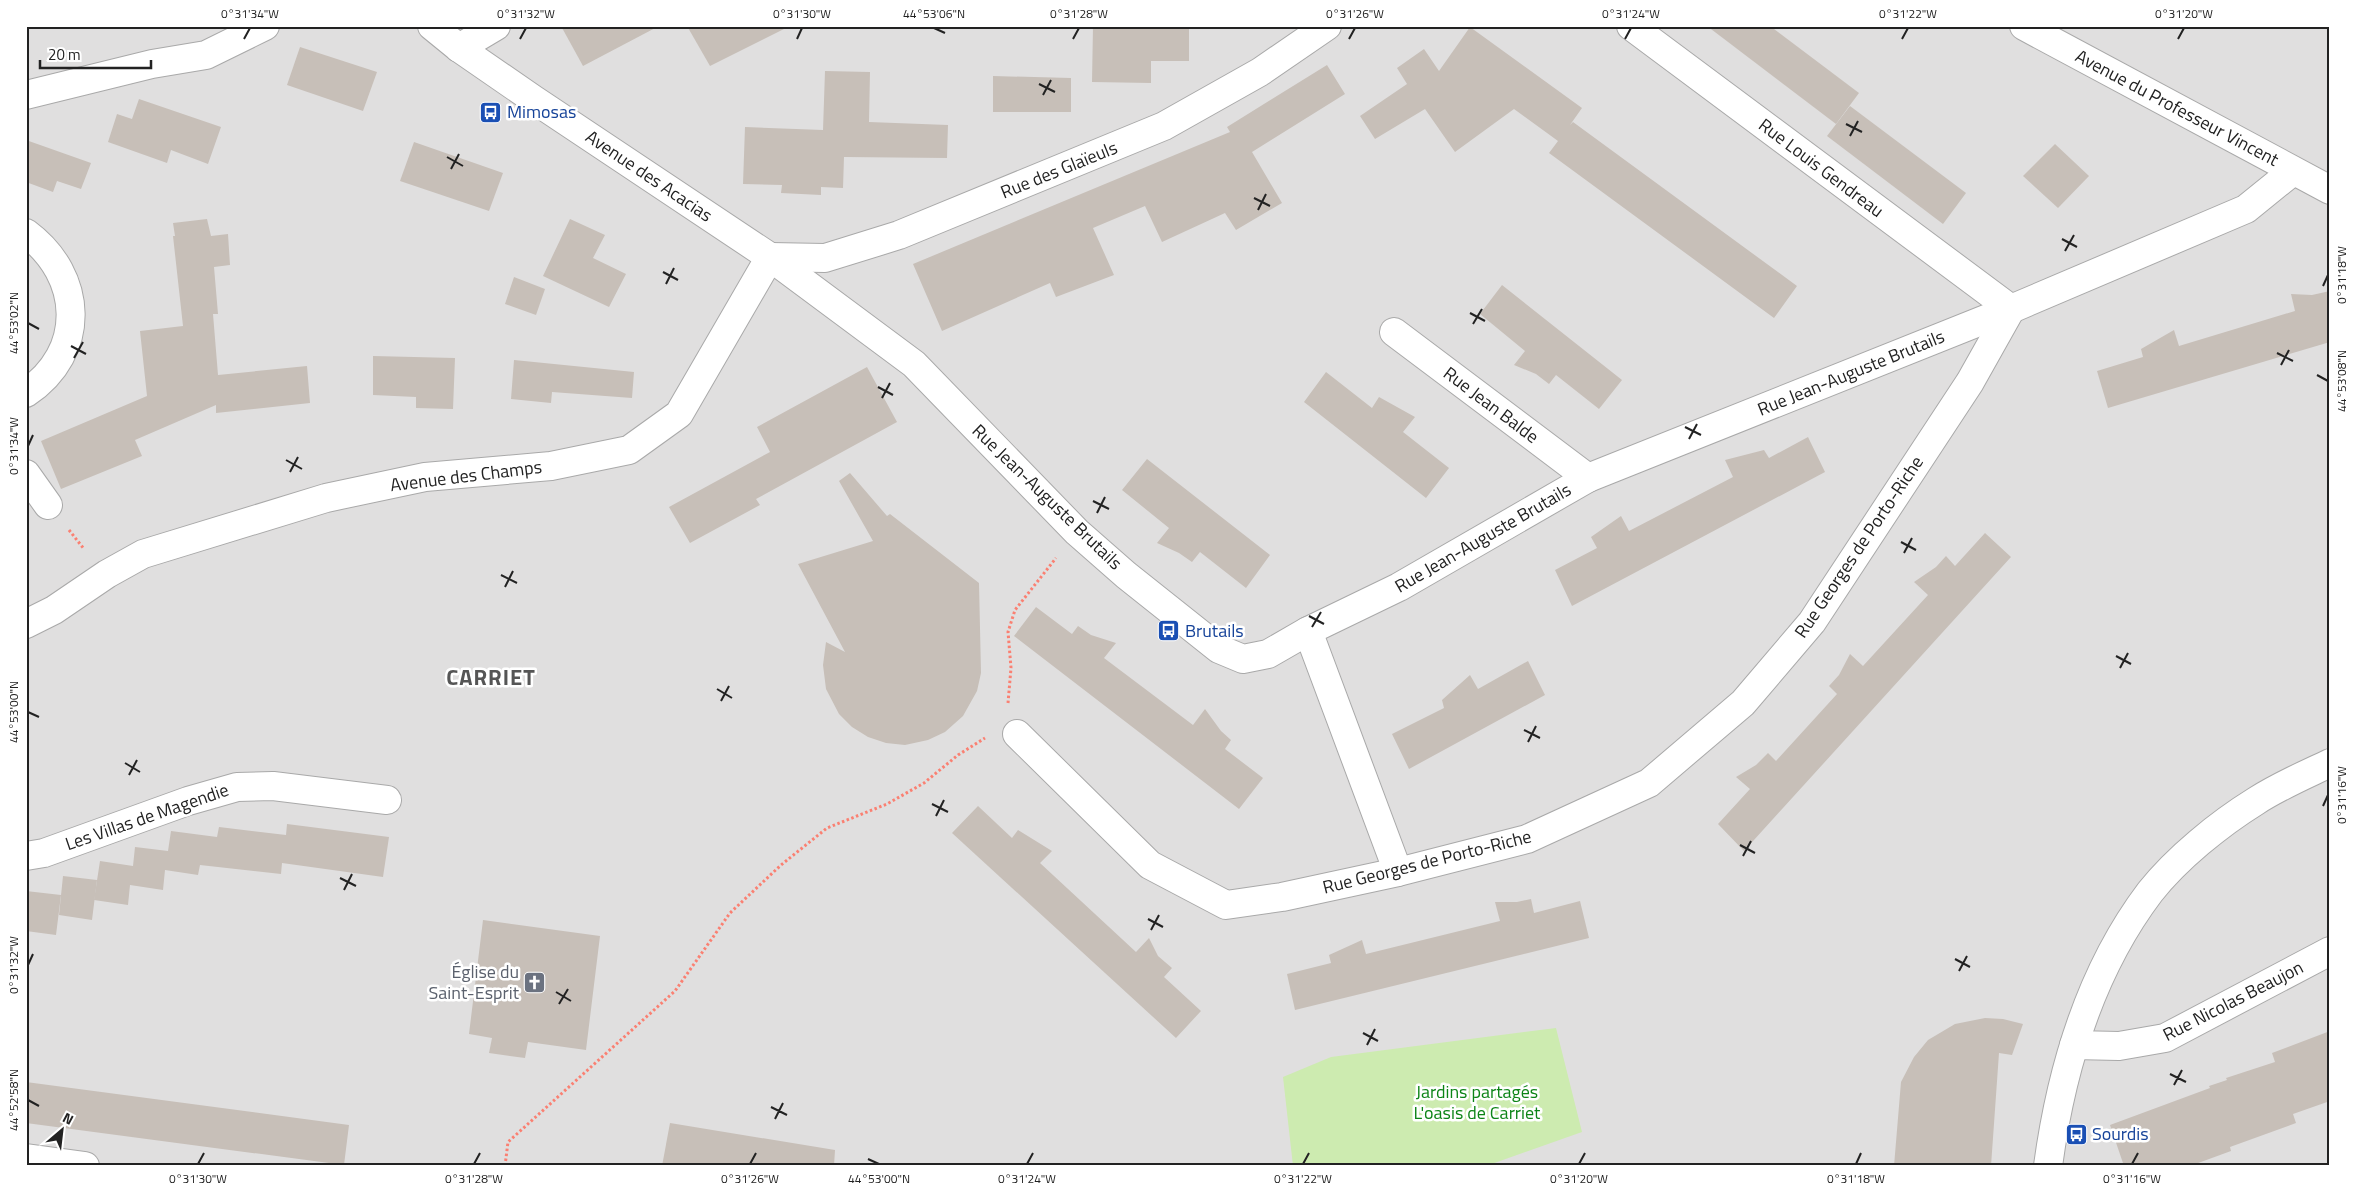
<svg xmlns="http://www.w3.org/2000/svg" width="2356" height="1192" font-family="'Titillium Web',sans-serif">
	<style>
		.residential { fill: #e0dfdf }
		.grass { fill: #cdebb0 }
		.building { fill: #c7bfb8 }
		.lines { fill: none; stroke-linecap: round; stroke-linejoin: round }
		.minor-casing { stroke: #a9a9a9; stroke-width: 30 }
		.path { stroke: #fa8072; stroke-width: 3; stroke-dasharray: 2.5 2.5; stroke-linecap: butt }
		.minor { stroke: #fff; stroke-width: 28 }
		.ticks { fill: none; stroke: #222; stroke-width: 2 }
		.labels { text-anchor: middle; stroke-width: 5; stroke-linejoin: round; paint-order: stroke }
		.street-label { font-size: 18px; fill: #222; stroke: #fff }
		.transit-label { font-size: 18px; fill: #164399; stroke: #fff; text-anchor: start }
		.worship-label { font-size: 18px; fill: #5b616d; stroke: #fff; text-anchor: end }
		.park-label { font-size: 18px; fill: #0c8416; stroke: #fff }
		.district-label { font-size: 22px; font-weight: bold; letter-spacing: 1px; fill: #555; stroke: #fff }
		.neatline { fill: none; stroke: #222; stroke-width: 2 }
		.ticks-label { font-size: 12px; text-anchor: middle; fill: #222 }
	</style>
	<rect width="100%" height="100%" fill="#f2efe9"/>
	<!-- residential -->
	<rect class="residential" x="26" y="26" width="2304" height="1140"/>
	<!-- grass -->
	<path class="grass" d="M1556,1028L1582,1132L1486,1166H1293L1283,1077L1331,1057Z"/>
	<!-- building -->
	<g class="building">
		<path d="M561,26H659L583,66Z"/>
		<path d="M687,26H790L710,66Z"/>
		<path d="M1093,26H1189V61H1151V83L1092,82Z"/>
		<path d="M1707,26H1770L1859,93L1836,124Z"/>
		<path d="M1470,27L1582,108L1570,125L1573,122L1797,286L1774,318L1549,153L1558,141L1514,109L1455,152L1425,109L1375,139L1360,116L1407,84L1397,68L1424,49L1439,71Z"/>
		<path d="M300,47L377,72L363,111L287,85Z"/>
		<path d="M1327,65L1345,94L1252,152L1282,203L1236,230L1225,213L1162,242L1145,206L1093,228L1114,275L1056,297L1050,283L942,331L913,264L1230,132L1227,127Z"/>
		<path d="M825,71L870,72L869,122L948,125L947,158L844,157L843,188L821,187V195L781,193L782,185L743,184L745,127L823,130Z"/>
		<path d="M993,76L1071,78V112H993Z"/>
		<path d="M139,99L221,127L208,164L171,150L167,163L108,142L117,114L132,119Z"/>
		<path d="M1850,106L1966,193L1943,224L1827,136Z"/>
		<path d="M26,140L91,163L81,189L57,181L53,192L26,182Z"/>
		<path d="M414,142L503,173L489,211L400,181Z"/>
		<path d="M2055,144L2089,176L2058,208L2023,176Z"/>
		<path d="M207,219L211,236L228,234L230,265L214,267L218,314H213L218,375L307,366L310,403L216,413V405L135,440L142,456L61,489L41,441L147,396L140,331L183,326L173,236H175L173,223Z"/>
		<path d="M570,219L605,235L593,258L626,274L609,307L543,276Z"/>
		<path d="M514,277L545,289L536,315L505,304Z"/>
		<path d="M1502,285L1622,380L1599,409L1556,375L1549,384L1536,374L1514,365L1525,351L1480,314Z"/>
		<path d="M2330,291V342L2108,408L2097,371L2143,357L2141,349L2174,330L2179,346L2295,311L2291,294L2312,295Z"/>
		<path d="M373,356L455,358L453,409L416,408V397L373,395Z"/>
		<path d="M514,360L634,372L632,398L552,392L551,403L511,399Z"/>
		<path d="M867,367L897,422L756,499L760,505L690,543L669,507L770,452L757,427Z"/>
		<path d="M1326,372L1372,408L1379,397L1415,417L1403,432L1449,468L1426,498L1304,402Z"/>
		<path d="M1808,437L1825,472L1572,606L1555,570L1597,548L1591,537L1621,516L1629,531L1733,477L1725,460L1764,450L1769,458Z"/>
		<path d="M1147,459L1270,555L1246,588L1200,552L1192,562L1179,553L1157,543L1169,528L1122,490Z"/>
		<path d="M850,473L887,516L890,514L979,583L981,673L977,691L963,716L945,732L928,740L905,745L886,743L868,737L852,727L839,714L826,689L823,665L826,642L845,652L798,564L873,541L839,481Z"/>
		<path d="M1985,533L2011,557L1744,851L1718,824L1750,789L1736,777L1756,765L1768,753L1776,761L1837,694L1829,686L1839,675L1850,654L1863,666L1928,595L1914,582L1936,567L1946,556L1955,566Z"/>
		<path d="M1036,607L1072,634L1078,626L1091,635L1116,643L1104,658L1193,725L1205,709L1221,731L1231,740L1225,749L1263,778L1239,809L1014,636Z"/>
		<path d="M1528,661L1545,695L1409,769L1392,734L1444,708L1442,700L1470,675L1478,689Z"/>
		<path d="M978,806L1012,838L1018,830L1052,851L1040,863L1136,952L1149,938L1158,956L1172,968L1164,977L1201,1011L1176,1038L952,833Z"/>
		<path d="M287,824L389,837L383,877L282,863L281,874L200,865L198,875L165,870L163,890L130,885L128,905L94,900L100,861L133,866L135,847L168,851L171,831L217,837L219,827L286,835Z"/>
		<path d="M63,876L97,880L92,920L59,915Z"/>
		<path d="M26,891L61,895L56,935L26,931Z"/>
		<path d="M1531,899L1534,913L1580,901L1589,938L1295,1010L1287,974L1331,963L1329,955L1362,940L1366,954L1500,921L1495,902H1517Z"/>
		<path d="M483,920L600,936L586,1050L528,1042L525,1058L489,1053L492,1038L469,1034Z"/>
		<path d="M1985,1018L2003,1019L2023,1024L2012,1055L1999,1053L1991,1166H1894L1901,1082L1914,1057L1928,1040L1955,1024Z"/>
		<path d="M2330,1031V1101L2293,1114L2296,1123L2230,1147L2231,1151L2190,1166H2124L2110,1125L2210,1088L2209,1086L2227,1080L2226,1078L2275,1062L2272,1053Z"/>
		<path d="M26,1082L349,1125L344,1165L26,1123Z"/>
		<path d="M670,1123L835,1150L834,1166H662Z"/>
	</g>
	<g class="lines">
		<defs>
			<g id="minor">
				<path d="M432,26L459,48L533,99L770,257L914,364L1077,532L1126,575L1219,649L1243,659L1268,654L1308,631L1399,587L1588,478L2011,309L2246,209L2293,171"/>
				<path d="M2024,26L2330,190"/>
				<path d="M459,48L496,26"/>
				<path d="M26,95L152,64L206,55L265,26"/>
				<path d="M26,233C84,276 87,352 26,393"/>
				<path d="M770,257L825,258L899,235L1164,126L1260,72L1327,26"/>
				<path d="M1394,332L1588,478"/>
				<path d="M26,474L48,505"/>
				<path d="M26,624L54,610L107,574L143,554L326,498L425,477L551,466L629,450L679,414L770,257"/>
				<path d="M1308,631L1398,872"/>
				<path d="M1017,734L1150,865L1226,905L1282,897L1398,872L1527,839L1649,783L1743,703L1812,622L1970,382L2011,309L1631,26"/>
				<path d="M26,856L44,853L188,801L237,787L273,786L387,800"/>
				<path d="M2074,1045L2119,1046L2165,1038L2330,951"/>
				<path d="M26,1158L85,1166"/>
				<path d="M2048,1166C2061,1070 2091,970 2150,892C2177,858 2219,824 2256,801C2279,786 2305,775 2330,763"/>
			</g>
		</defs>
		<!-- minor casing -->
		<use href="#minor" class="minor-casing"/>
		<!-- path -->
		<g class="path">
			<path d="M69,530L84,549"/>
			<path d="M1008,703L1011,668L1008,632L1015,610L1056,558"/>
			<path d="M505,1166L508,1142L675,991L730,913L781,865L827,828L887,804L924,783L958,755L985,738"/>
		</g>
		<!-- minor -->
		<use href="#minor" class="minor"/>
	</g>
	<!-- ticks -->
	<path class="ticks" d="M934,28L945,33M244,39L250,28M520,39L526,28M797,39L802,28M1073,39L1079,28M1349,39L1355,28M1625,39L1631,28M1902,39L1908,28M2178,39L2184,28M1039,84L1055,92M1043,95L1051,80M1846,124L1862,132M1850,136L1858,121M447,157L463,166M451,169L459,154M1254,198L1270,206M1258,210L1266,194M2062,239L2077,247M2065,251L2074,235M663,272L678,280M666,284L674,268M2323,286L2328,275M1470,313L1485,321M28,323L39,329M1473,324L1482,309M71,346L86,354M2277,353L2293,361M74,358L83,342M2281,365L2289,350M2317,375L2328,381M878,387L893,395M882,398L890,383M1685,427L1701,435M1689,439L1697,424M28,446L33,435M286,460L302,469M290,472L298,457M1093,501L1109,509M1097,513L1105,497M1901,542L1916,550M1904,553L1912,538M501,575L517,583M505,587L513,571M1309,616L1324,624M1312,627L1321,612M2116,656L2131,664M2120,668L2128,653M717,689L732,698M721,701L729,686M28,712L39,717M1524,730L1540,738M1528,742L1536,726M125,763L140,772M129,775L137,760M932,804L948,812M2323,806L2328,795M936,816L944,800M1740,845L1755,853M1743,856L1751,841M340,878L356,886M344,890L352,874M1148,919L1163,927M1151,930L1159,915M1955,959L1970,967M28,965L33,954M1959,971L1967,956M556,992L571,1001M559,1004L568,989M1363,1033L1378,1041M1367,1045L1375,1029M2170,1074L2186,1082M2174,1085L2182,1070M28,1100L39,1106M771,1107L787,1115M775,1119L783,1103M868,1159L879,1164M198,1164L204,1153M474,1164L480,1153M750,1164L756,1153M1027,1164L1033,1153M1303,1164L1309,1153M1579,1164L1585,1153M1856,1164L1861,1153M2132,1164L2138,1153"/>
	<!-- icons -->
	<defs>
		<symbol id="bus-square" viewBox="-11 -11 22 22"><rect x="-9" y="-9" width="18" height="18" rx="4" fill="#1a4fb4" stroke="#fff"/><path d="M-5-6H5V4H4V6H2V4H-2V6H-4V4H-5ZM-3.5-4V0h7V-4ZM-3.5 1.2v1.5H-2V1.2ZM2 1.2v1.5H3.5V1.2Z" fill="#fff"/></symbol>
		<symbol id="church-square" viewBox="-11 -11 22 22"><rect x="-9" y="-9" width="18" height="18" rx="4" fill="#6b7280" stroke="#fff"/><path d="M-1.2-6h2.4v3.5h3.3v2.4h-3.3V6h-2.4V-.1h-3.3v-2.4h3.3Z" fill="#fff"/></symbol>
	</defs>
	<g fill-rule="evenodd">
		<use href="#bus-square" x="478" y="100" width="25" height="25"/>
		<use href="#bus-square" x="1156" y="618" width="25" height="25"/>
		<use href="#church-square" x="522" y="970" width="25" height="25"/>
		<use href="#bus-square" x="2064" y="1122" width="25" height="25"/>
	</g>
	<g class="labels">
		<!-- street labels -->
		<g class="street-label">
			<text transform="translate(2177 108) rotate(28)" y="6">Avenue du Professeur Vincent</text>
			<text transform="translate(1821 168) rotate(37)" y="6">Rue Louis Gendreau</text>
			<text transform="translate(1059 170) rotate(-22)" y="6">Rue des Glaïeuls</text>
			<text transform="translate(649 176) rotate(34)" y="6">Avenue des Acacias</text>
			<text transform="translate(1851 373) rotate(-22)" y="6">Rue Jean-Auguste Brutails</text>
			<text transform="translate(1491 405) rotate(37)" y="6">Rue Jean Balde</text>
			<text transform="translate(466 476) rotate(-7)" y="6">Avenue des Champs</text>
			<text transform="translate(1047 497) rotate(44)" y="6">Rue Jean-Auguste Brutails</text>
			<text transform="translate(1483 538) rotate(-30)" y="6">Rue Jean-Auguste Brutails</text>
			<text transform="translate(1859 547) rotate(-56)" y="6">Rue Georges de Porto-Riche</text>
			<text transform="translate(147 817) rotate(-19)" y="6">Les Villas de Magendie</text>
			<text transform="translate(1427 862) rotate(-14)" y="6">Rue Georges de Porto-Riche</text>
			<text transform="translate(2233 1001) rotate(-27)" y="6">Rue Nicolas Beaujon</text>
		</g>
		<!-- transit labels -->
		<g class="transit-label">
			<text x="507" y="118">Mimosas</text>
			<text x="1185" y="637">Brutails</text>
			<text x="2092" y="1140">Sourdis</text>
		</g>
		<!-- worship labels -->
		<g class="worship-label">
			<text x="519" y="978">Église du<tspan x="519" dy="21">Saint-Esprit</tspan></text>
		</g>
		<!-- park labels -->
		<g class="park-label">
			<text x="1477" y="1098">Jardins partagés<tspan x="1477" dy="21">L'oasis de Carriet</tspan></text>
		</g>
		<!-- district labels -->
		<g class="district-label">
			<text x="491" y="685">CARRIET</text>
		</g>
	</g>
	<!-- border -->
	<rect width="2356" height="1192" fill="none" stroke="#ffffff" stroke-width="55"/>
	<!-- north arrow -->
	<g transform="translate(62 1130) rotate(28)" stroke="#ffffff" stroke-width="4" paint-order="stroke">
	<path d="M0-4L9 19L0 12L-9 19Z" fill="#222222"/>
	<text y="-8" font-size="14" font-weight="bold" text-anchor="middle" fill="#222222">N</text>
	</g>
	<!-- scale -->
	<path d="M40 60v8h111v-8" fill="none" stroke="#222222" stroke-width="2.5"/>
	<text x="48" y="60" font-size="15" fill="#222222" stroke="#ffffff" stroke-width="4" paint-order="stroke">20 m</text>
	<rect x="28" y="28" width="2300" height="1136" class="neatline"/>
	<g class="ticks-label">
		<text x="250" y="18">0°31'34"W</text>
		<text x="526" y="18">0°31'32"W</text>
		<text x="802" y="18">0°31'30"W</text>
		<text x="934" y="18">44°53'06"N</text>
		<text x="1079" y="18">0°31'28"W</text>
		<text x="1355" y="18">0°31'26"W</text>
		<text x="1631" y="18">0°31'24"W</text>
		<text x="1908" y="18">0°31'22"W</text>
		<text x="2184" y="18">0°31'20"W</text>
		<text transform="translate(2342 275) rotate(-90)" y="4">0°31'18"W</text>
		<text transform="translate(14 323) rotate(-90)" y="4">44°53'02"N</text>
		<text transform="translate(2342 381) rotate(-90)" y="4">44°53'08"N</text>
		<text transform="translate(14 446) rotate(-90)" y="4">0°31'34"W</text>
		<text transform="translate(14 712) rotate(-90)" y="4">44°53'00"N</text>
		<text transform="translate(2342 795) rotate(-90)" y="4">0°31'16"W</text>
		<text transform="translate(14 965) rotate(-90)" y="4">0°31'32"W</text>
		<text transform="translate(14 1100) rotate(-90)" y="4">44°52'58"N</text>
		<text x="198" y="1183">0°31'30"W</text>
		<text x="474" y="1183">0°31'28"W</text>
		<text x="750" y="1183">0°31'26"W</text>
		<text x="879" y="1183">44°53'00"N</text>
		<text x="1027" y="1183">0°31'24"W</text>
		<text x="1303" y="1183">0°31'22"W</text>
		<text x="1579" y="1183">0°31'20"W</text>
		<text x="1856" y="1183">0°31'18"W</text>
		<text x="2132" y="1183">0°31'16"W</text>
	</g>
</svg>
